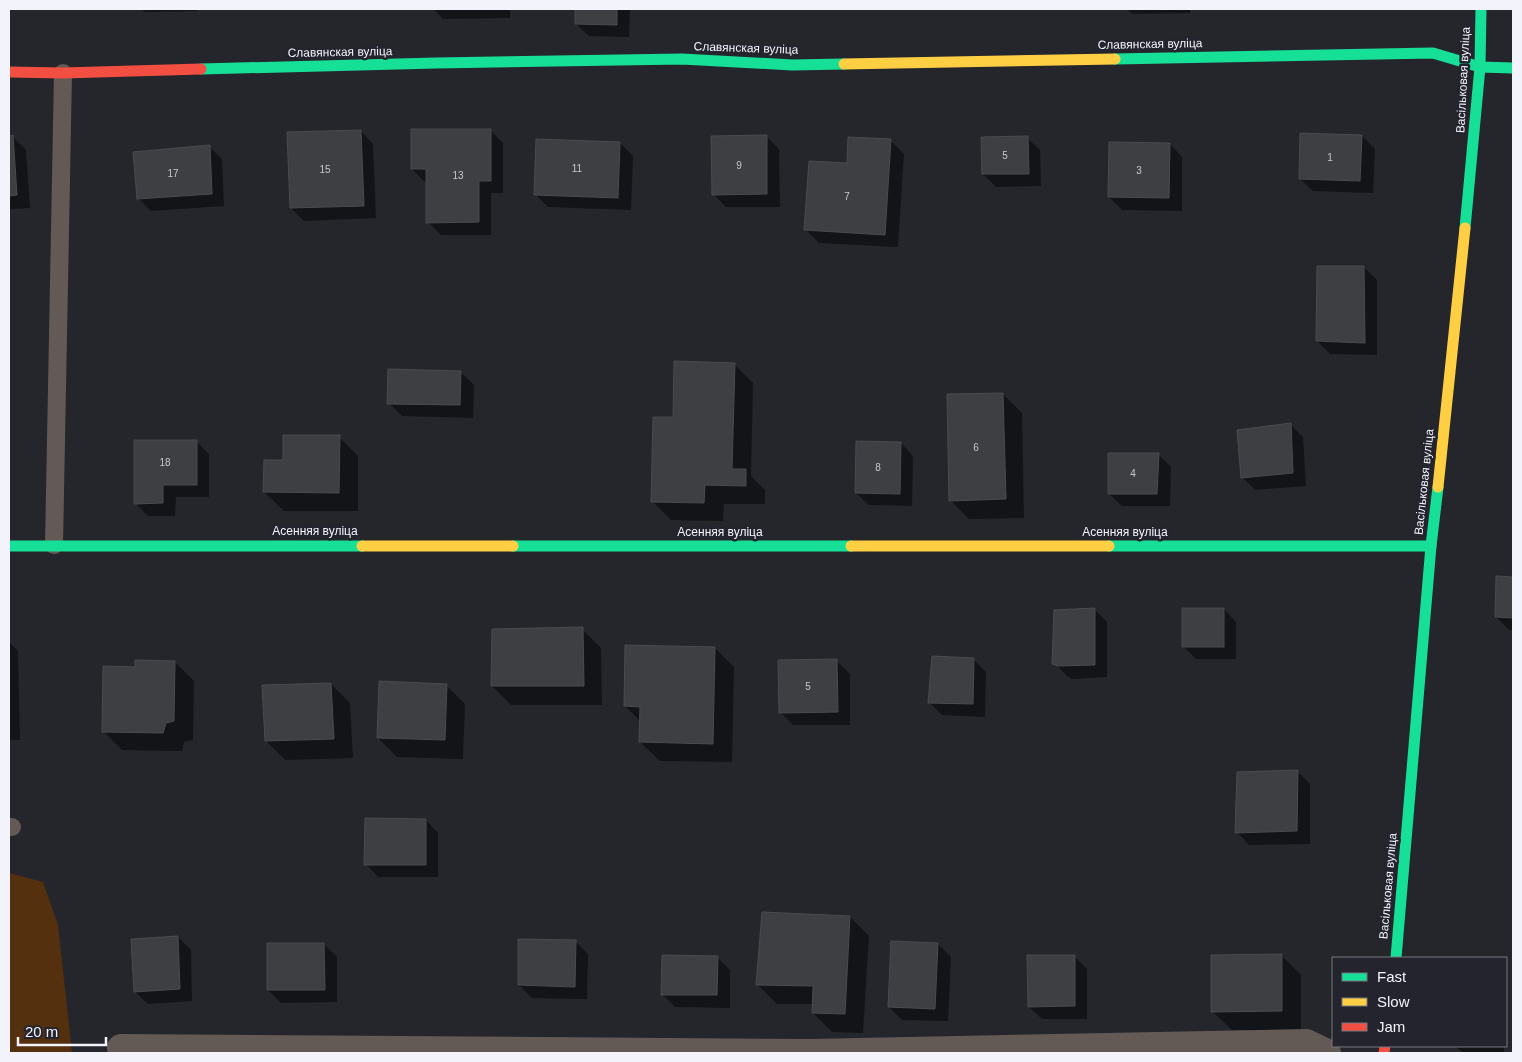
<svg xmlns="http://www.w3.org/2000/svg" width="1522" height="1062" font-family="Helvetica,sans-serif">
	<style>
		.green { fill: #55300e }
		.shadow { fill: #0007 }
		.building { fill: #3e3f43; stroke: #4a4b4f }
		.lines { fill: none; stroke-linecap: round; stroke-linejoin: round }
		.lane { stroke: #635a55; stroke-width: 18 }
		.street { stroke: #635a55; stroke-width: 28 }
		.fast { stroke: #16e098; stroke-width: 11 }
		.slow { stroke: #ffcf43; stroke-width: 11 }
		.jam { stroke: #f24e42; stroke-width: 11 }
		.labels { text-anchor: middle; stroke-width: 5; stroke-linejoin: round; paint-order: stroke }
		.number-label { font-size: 10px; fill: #c6c7cd }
		.street-label { font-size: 12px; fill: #f3f4fb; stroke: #23242d }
	</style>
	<rect width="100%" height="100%" fill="#25262b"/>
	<!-- green -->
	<path class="green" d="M9,873L43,882L58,925L72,1053H9Z"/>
	<!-- shadow -->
	<g class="shadow">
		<path d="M141,9H197V11L145,12Z"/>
		<path d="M434,9H510V18L443,19Z"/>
		<path d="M576,9H630L629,37L589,36L576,24Z"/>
		<path d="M1127,9H1190V13L1132,14Z"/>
		<path d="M490,130L503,143V193H491V235H441L428,222V182H425L412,169Z"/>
		<path d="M361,131L373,144L376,218L304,221L291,208Z"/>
		<path d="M766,136L779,149L780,207H726L713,194Z"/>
		<path d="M1362,136L1375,149L1373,193L1313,191L1300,179Z"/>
		<path d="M9,137H13L26,150L30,208L9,209Z"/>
		<path d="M1027,138L1040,150L1041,186L996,187L983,174Z"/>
		<path d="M891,141L904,154L898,247L819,243L806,230L848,164Z"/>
		<path d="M620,143L633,156L631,210L548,207L535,194Z"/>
		<path d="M1170,144L1182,157V211L1122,210L1109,197Z"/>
		<path d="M209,146L222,159L224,206L151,211L138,198Z"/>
		<path d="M1364,267L1377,280V355L1330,354L1317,341Z"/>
		<path d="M734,364L753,383L751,476L765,490V504H724L723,521L671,520L652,501L674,419Z"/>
		<path d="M461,372L474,385L473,418L402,416L389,403Z"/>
		<path d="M1003,394L1022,413L1024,518L969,519L950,500Z"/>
		<path d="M1290,424L1303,437L1306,486L1255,490L1243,478Z"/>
		<path d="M339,437L358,456V511H284L264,492L284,462Z"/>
		<path d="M196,441L209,454V497H176L175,516H148L135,503Z"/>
		<path d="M901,443L913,456L912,506L869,505L856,493Z"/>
		<path d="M1158,454L1171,467L1170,506H1122L1109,494Z"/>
		<path d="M1497,578H1513V630H1509L1496,617Z"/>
		<path d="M1224,609L1236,622V659H1196L1183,646Z"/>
		<path d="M1095,610L1107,622V677L1072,679L1067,676L1054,663Z"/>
		<path d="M582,629L601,648L602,705H511L492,686Z"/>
		<path d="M9,642L18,651L20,740H9Z"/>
		<path d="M715,648L734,667L732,762L660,761L640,742L641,722L625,706Z"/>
		<path d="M973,659L986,672L985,717L942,715L930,703Z"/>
		<path d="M837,661L850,674V725H793L780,712Z"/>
		<path d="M175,662L194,681L193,740L184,742L182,751L122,750L103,731L136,668Z"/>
		<path d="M331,684L350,703L353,758L285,760L266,741Z"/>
		<path d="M446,685L465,704L463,759L397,757L378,738Z"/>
		<path d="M1297,771L1310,784V844L1249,845L1237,832Z"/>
		<path d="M426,820L438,833V877H378L366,864Z"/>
		<path d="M763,914L850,917L869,936L863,1033L832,1032L813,1013L814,1004H777L758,985Z"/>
		<path d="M178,937L191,950L192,1001L148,1004L135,992Z"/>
		<path d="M575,941L588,954L587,999L532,998L519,985Z"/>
		<path d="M324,944L337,957V1002L281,1003L268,990Z"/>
		<path d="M938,944L951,957L948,1021L902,1020L889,1007Z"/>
		<path d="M1074,956L1087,969V1019H1042L1029,1007Z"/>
		<path d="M1282,956L1301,975V1030H1232L1212,1011Z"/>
		<path d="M717,957L730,970V1008L675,1007L662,994Z"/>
		<path d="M1455,1046H1504V1053H1463Z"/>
	</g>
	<!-- building -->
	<g class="building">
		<path d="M575,9H617V25L575,24Z"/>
		<path d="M411,129H491V181H479V222L426,223V169H411Z"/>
		<path d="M361,130L364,206L290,208L287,132Z"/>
		<path d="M1300,133L1362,135L1360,181L1299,179Z"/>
		<path d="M13,135L17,195L9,196V136Z"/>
		<path d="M767,135V194L712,195L711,136Z"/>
		<path d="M1028,136L1029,174H982L981,137Z"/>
		<path d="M848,137L891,139L885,235L804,230L809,161L847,163Z"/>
		<path d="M536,139L620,142L618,198L534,195Z"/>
		<path d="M1109,142L1170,143L1169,198L1108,197Z"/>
		<path d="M210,145L212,194L137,199L133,152Z"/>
		<path d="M1317,266H1364L1365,343L1316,341Z"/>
		<path d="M674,361L735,363L732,469H746V486L705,485L704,503L651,502L653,417H673Z"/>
		<path d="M388,369L461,371L460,405L387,404Z"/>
		<path d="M1003,393L1006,499L949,501L947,394Z"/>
		<path d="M1291,423L1293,473L1241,478L1237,430Z"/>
		<path d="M283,435H340L339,493L263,492L264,460H283Z"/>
		<path d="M134,440H197V485H163V503L134,504Z"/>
		<path d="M856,441L901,442L900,494L855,493Z"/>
		<path d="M1108,453H1159L1157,494H1108Z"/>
		<path d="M1496,576L1513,577V618L1495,617Z"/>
		<path d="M1095,608V665L1058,666L1052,664L1054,610Z"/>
		<rect x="1182" y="608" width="42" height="39"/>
		<path d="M583,627L584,686H491L492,629Z"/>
		<path d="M625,645L715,647L713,744L639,742L640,707L624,706Z"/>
		<path d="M932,656L974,658L973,704L928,703Z"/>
		<path d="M837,659L838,712L779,713L778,660Z"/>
		<path d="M135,660L175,661L174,721L166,723L163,733L102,732L103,666L135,667Z"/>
		<path d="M379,681L447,684L445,740L377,738Z"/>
		<path d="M331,683L334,739L265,741L262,685Z"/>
		<path d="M1298,770L1297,831L1235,833L1237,772Z"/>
		<path d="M365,818L426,819V865H364Z"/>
		<path d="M762,912L850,916L845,1014L812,1013L813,986L756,985Z"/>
		<path d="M178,936L180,989L134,992L131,939Z"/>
		<path d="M518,939L576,940L575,987L518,985Z"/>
		<path d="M891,941L938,943L935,1009L888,1007Z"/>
		<path d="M267,943H324L325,990H267Z"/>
		<path d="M1282,954V1011L1211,1012V955Z"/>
		<path d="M662,955L718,956L717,995H661Z"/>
		<path d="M1027,955H1075V1006L1028,1007Z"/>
	</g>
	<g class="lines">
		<!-- lane -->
		<g class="lane">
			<path d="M54,545L63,73"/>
			<path d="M9,827H12"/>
		</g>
		<!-- street -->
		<path class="street" d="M121,1048L811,1053L1306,1043L1327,1053"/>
		<!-- fast -->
		<g class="fast">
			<path d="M1115,59L1433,53L1480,67L1513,68"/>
			<path d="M201,69L436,63L682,59L792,65L844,64"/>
			<path d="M1465,228L1480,67L1481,9"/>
			<path d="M9,546H362"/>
			<path d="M513,546H851"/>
			<path d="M1109,546H1431"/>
			<path d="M1396,958L1431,546L1438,487"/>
		</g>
		<!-- slow -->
		<g class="slow">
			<path d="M844,64L1115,59"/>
			<path d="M1438,487L1465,228"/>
			<path d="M362,546H513"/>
			<path d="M851,546H1109"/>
		</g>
		<!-- jam -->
		<g class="jam">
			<path d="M9,72L63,73L201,69"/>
			<path d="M1384,1053L1385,1046"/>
		</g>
	</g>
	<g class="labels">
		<!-- number labels -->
		<g class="number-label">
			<text x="1005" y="159">5</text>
			<text x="1330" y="161">1</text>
			<text x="739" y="169">9</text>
			<text x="577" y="172">11</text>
			<text x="325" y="173">15</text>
			<text x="1139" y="174">3</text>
			<text x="173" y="177">17</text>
			<text x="458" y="179">13</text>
			<text x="847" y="200">7</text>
			<text x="976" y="451">6</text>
			<text x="165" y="466">18</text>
			<text x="878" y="471">8</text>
			<text x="1133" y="477">4</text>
			<text x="808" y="690">5</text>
		</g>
		<!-- street labels -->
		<g class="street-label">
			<text transform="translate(1150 44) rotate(-1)" y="4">Славянская вуліца</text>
			<text transform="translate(746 48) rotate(2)" y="4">Славянская вуліца</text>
			<text transform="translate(340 52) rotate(-1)" y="4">Славянская вуліца</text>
			<text transform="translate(1463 80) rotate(-87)" y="4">Васільковая вуліца</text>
			<text transform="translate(1424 482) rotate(-84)" y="4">Васільковая вуліца</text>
			<text x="315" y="535">Асенняя вуліца</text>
			<text x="720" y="536">Асенняя вуліца</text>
			<text x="1125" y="536">Асенняя вуліца</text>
			<text transform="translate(1388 886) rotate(-85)" y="4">Васільковая вуліца</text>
		</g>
	</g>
	<!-- border -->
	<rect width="1522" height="1062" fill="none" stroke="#f3f4fb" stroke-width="20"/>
	<!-- legend -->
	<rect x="1332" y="957" width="175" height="90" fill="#23242d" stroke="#76777f"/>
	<rect x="1342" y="973" width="25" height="8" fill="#16e098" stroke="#76777f"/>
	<text x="1377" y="982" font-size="15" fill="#f3f4fb">Fast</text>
	<rect x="1342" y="998" width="25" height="8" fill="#ffcf43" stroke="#76777f"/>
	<text x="1377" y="1007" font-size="15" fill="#f3f4fb">Slow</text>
	<rect x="1342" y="1023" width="25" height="8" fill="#f24e42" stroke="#76777f"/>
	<text x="1377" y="1032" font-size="15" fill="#f3f4fb">Jam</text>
	<!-- scale -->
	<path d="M18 1037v8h88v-8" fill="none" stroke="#f3f4fb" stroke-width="2.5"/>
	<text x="25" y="1037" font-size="15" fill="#f3f4fb" stroke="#23242d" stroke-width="4" paint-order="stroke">20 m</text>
</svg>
